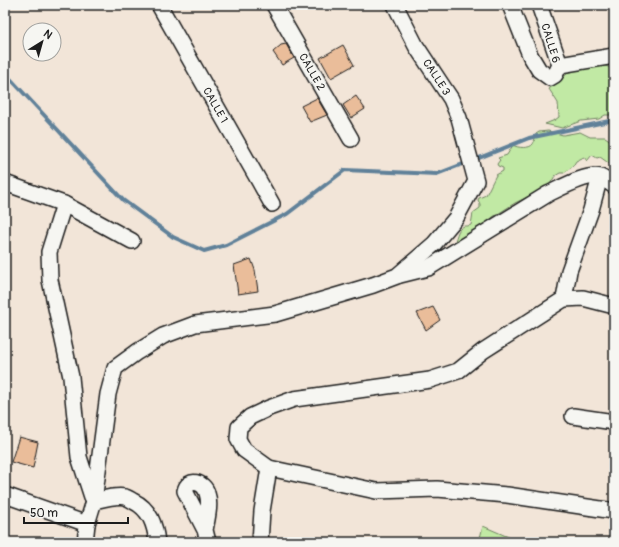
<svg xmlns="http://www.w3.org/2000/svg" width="619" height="547" font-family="Pangolin,sans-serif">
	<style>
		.green { fill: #c1e9a4; stroke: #6e8260 }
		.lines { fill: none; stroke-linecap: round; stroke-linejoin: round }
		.stream { stroke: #608199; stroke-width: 4 }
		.building { fill: #eabd9a; stroke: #1c1c1c }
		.minor-casing { stroke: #1c1c1c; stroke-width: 18 }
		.minor { stroke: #f6f6f2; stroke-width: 15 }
		.labels { text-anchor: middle; stroke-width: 3; stroke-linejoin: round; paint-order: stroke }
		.street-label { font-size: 11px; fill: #1c1c1c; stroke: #f6f6f2 }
	</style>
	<rect width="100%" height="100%" fill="#f2e5d8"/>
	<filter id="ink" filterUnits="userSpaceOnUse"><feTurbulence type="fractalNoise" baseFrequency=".025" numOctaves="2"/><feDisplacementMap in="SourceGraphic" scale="8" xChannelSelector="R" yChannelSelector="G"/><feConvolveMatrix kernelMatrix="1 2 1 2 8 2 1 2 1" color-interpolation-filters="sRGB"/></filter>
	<g filter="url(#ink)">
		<!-- green -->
		<g class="green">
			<path d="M600,64L614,69V115H605L599,119L581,121L562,128L545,124L555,120L559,117L558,103L549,89L567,74L572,68Z"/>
			<path d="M548,131L563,135L580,132L590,137H605L614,143V167L600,157L597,158L592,155L587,161L584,157L576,161L573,166L564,173H560L555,176L548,187L515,203L493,217L484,225L453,245C457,240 456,229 464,226C466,226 469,226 471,225L473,213L480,208V204L478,200L479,198L486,195L496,175L503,171V168L498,166L497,164L500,160L498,158L507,155L513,145C517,148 530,149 533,144C534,143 535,137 536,134L539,132Z"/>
			<path d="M483,526L520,542H479Z"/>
		</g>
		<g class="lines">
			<!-- stream -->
			<g class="stream">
				<path d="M5,73L123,200L173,237L204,251L226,245L287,214L345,170L437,174L468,162"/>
				<path d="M474,160L529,138L614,120"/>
			</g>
		</g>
		<!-- building -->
		<g class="building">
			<path d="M286,44L294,58L282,65L273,52L281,45Z"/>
			<path d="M343,45L354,65L331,78L320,58Z"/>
			<path d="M356,96L365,109L351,118L343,105Z"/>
			<path d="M317,98L327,115L310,122L301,106Z"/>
			<path d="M251,259L255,270L258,291L238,294L234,265Z"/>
			<path d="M433,307L440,320L426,330L417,313Z"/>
			<path d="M19,437L38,442L33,468L11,462Z"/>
		</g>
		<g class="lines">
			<defs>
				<g id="minor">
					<path id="s1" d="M159,5L272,204"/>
					<path id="s2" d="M274,5L351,139"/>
					<path d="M510,5L530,55L539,70L550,78L555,75L560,65L539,5"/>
					<path d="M560,65L614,56"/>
					<path d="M5,183L64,204L132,241"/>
					<path d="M64,204L49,252L50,280L71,377L79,457L92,497"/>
					<path d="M400,275L428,268L548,194C561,188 587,173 600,177C605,179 610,183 614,186"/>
					<path d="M564,299L569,271L591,210L600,177"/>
					<path d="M614,306L583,298L564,299L483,351L458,371L430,380L294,399L269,408L250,417L239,427L238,439L244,450L269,468L376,491L437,489L507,495L614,511"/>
					<path d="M573,416L614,422"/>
					<path d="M5,495L87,524"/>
					<path d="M94,501C103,499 115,495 125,497C127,497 131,500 133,501C150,509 155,525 157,542"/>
					<path d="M205,530C207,519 211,504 207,493C204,482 188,477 185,491L205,530L208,542"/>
					<path d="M85,542L87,524L94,501L108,394L115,368L137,352L163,336L195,324L275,314L373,285L397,276L434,244L456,218L476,181L459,118L451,99L416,46L395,5"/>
					<path d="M260,542L262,511L269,468"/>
				</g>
			</defs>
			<!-- minor casing -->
			<use href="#minor" class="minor-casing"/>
			<!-- minor -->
			<use href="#minor" class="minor"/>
		</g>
	</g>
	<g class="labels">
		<!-- street labels -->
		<g class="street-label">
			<text transform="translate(551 43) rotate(73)" y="4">CALLE 6</text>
			<text dy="4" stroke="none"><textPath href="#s2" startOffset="77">CALLE 2</textPath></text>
			<text transform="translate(437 77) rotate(57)" y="4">CALLE 3</text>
			<text dy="4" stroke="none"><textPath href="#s1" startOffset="115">CALLE 1</textPath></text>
		</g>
	</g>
	<!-- margin -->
	<rect width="619" height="547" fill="none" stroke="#f6f6f2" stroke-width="20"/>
	<rect x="10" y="10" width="599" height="527" fill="none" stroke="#1c1c1c" stroke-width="1.5" filter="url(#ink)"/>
	<!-- north arrow -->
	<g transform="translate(42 42) rotate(37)"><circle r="19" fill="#f6f6f2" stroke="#9f9f9c"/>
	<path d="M0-3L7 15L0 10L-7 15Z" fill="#1c1c1c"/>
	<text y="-6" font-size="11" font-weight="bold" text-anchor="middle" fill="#1c1c1c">N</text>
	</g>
	<!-- scale -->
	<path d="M24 517v6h104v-6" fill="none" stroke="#1c1c1c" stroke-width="2"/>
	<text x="30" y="517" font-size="12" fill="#1c1c1c" stroke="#f6f6f2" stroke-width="3" paint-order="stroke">50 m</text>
</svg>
